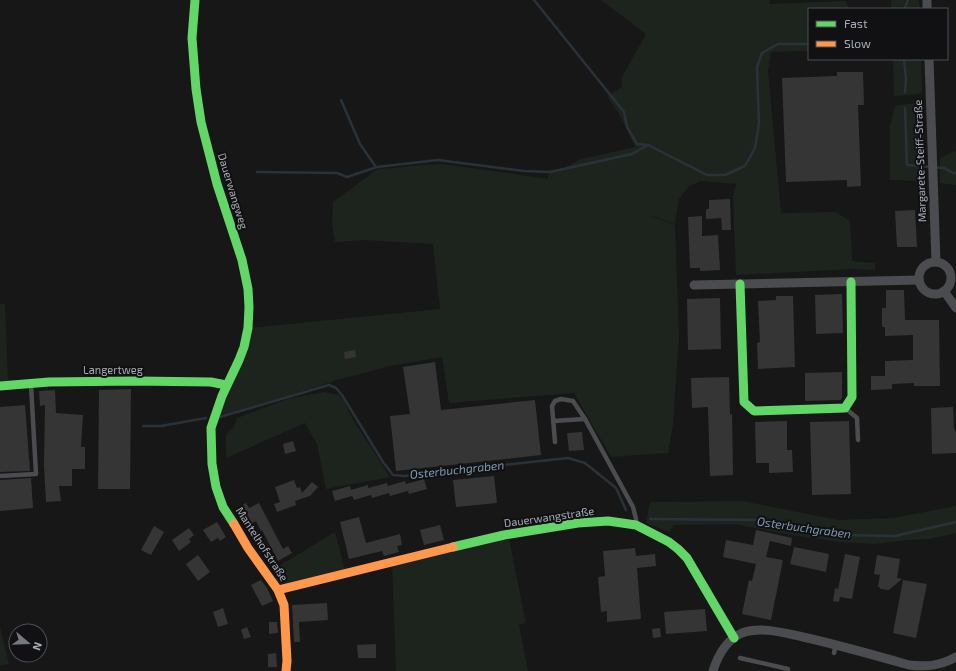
<svg xmlns="http://www.w3.org/2000/svg" width="956" height="671" font-family="'Exo 2',sans-serif">
	<style>
		.green { fill: #1d241e }
		.lines { fill: none; stroke-linecap: round; stroke-linejoin: round }
		.stream { stroke: #2a3239; stroke-width: 2.5 }
		.building { fill: #353536 }
		.lane { stroke: #4b4c50; stroke-width: 4.5 }
		.street { stroke: #4b4c50; stroke-width: 9 }
		.fast { stroke: #63d668; stroke-width: 9 }
		.slow { stroke: #ff974d; stroke-width: 9 }
		.labels { text-anchor: middle; stroke-width: 4; stroke-linejoin: round; paint-order: stroke }
		.street-label { font-size: 11px; fill: #a8adb8; stroke: #111113 }
		.water-label { font-size: 12px; font-style: italic; fill: #7f9bb3; stroke: #111113 }
	</style>
	<rect width="100%" height="100%" fill="#171717"/>
	<!-- green -->
	<g class="green">
		<path d="M601,0H770V4L846,1L849,9H809V51L771,52L768,71L781,213L836,212L850,221L852,261L875,263V270L852,269L736,275L733,196L736,184L701,181L689,186L679,199L675,224L635,210L675,225L679,336L673,424L668,453L611,457L574,393L449,403L442,357L390,366L337,380L237,413L215,416L248,328L440,309L433,244L366,240L335,242L332,223L333,202L375,171L380,169L423,165L442,164L548,179L549,171L564,168L581,159L635,147L621,117L607,96L622,87L621,79L646,34Z"/>
		<path d="M891,0H919L920,9H891Z"/>
		<path d="M893,59H921L922,92L918,94L894,96Z"/>
		<path d="M920,103L922,105L926,181L890,180V127L894,108L898,105Z"/>
		<path d="M956,151V185L940,183V158L952,152Z"/>
		<path d="M0,304H5L8,383L0,384Z"/>
		<path d="M324,392L339,395L344,401L352,418L390,477L326,489L317,444L305,423L226,458V434L234,427L237,418L288,399Z"/>
		<path d="M742,501L838,520L893,518L956,506V533L929,539L908,540L875,544L839,542L792,535L734,524L674,525L669,532L646,523L650,502Z"/>
		<path d="M335,532L345,570L280,584L275,579L278,576L274,569Z"/>
		<path d="M508,534L526,623L519,625L528,671H396L392,561Z"/>
		<path d="M0,627L9,664L0,665Z"/>
	</g>
	<g class="lines">
		<!-- stream -->
		<g class="stream">
			<path d="M534,0L624,112L627,127L637,144L648,145"/>
			<path d="M906,9L905,8L908,0"/>
			<path d="M904,59L906,79L905,92"/>
			<path d="M341,100L360,144L376,167"/>
			<path d="M905,108L907,165L944,168L953,173H956"/>
			<path d="M257,172L337,173L347,177L377,167L438,160L524,171L550,172L632,154L648,145L707,175H725L745,166L755,148L759,124L757,67L762,53L778,44H809"/>
			<path d="M220,417L329,385L336,388L342,395L383,462L393,475L404,476L568,458L585,463L616,488L626,510"/>
			<path d="M143,426H161L206,418"/>
			<path d="M650,519L758,520L842,535L895,536L956,522"/>
		</g>
	</g>
	<!-- building -->
	<g class="building">
		<path d="M837,72H863L864,105H858L861,186L847,187V180L786,182L782,78L837,76Z"/>
		<path d="M730,199L731,230H722L721,218L706,219V209H709V200Z"/>
		<path d="M915,210L917,247H897L895,211Z"/>
		<path d="M702,216V236L718,235L720,270L700,271V268H690L688,217Z"/>
		<path d="M886,290H904L905,320H939L940,386H914V383L892,384V389L871,390V376H885V361L913,360V335L885,336V327H882V308H886Z"/>
		<path d="M842,294L843,333L816,334L815,295Z"/>
		<path d="M776,296H793L795,367L758,369L757,343L760,342L758,301L776,300Z"/>
		<path d="M720,298L721,349L688,350L687,299Z"/>
		<path d="M355,350L356,357L345,359L344,352Z"/>
		<path d="M435,362L441,410L535,400L541,455L396,471L390,416L410,414L403,367Z"/>
		<path d="M842,372V397L841,400L805,401V373Z"/>
		<path d="M729,377L730,414H732L733,475L710,476L708,407L692,408L691,378Z"/>
		<path d="M131,389L130,489H98L99,390Z"/>
		<path d="M55,390L56,413L83,415L81,447H85V469H72V486H59L61,501L46,502L44,466L45,405L40,406L39,391Z"/>
		<path d="M25,405L30,471L0,472V407Z"/>
		<path d="M953,407L954,429L956,431V453L932,454L931,408Z"/>
		<path d="M787,421V450H792L793,472L769,473V463H756L755,422Z"/>
		<path d="M849,421L851,494L812,495L810,422Z"/>
		<path d="M582,432L584,450L569,451L567,433Z"/>
		<path d="M293,441L296,451L285,454L283,444Z"/>
		<path d="M494,476L497,503L456,507L453,480Z"/>
		<path d="M31,478L33,508L0,511V480Z"/>
		<path d="M424,479L427,489L409,494L408,491L390,496L389,493L372,498L371,495L354,500L352,496L335,501L332,491L350,486L351,490L368,485V488L387,483L388,486L405,481L406,484Z"/>
		<path d="M294,480L297,488L300,487L302,493L312,482L318,487L310,496L295,501L296,505L277,512L274,504L280,502L275,487Z"/>
		<path d="M246,503L249,508L259,503L283,549L288,546L292,553L278,561L262,530L261,531L256,521L249,525L239,507Z"/>
		<path d="M359,517L366,543L400,534L402,545L397,546L399,552L384,556L382,551L349,559L340,522Z"/>
		<path d="M217,522L226,537L220,541L218,538L211,542L203,530Z"/>
		<path d="M440,525L444,540L424,545L420,530Z"/>
		<path d="M154,526L164,532L151,555L141,550Z"/>
		<path d="M189,528L194,535L189,539L191,542L179,551L172,540Z"/>
		<path d="M756,530L792,538L791,546L770,541L766,557L783,560L771,620L742,614L749,580L752,581L756,564L723,557L726,540L753,545Z"/>
		<path d="M794,547L829,554L826,572L790,564Z"/>
		<path d="M635,548L636,556L655,554L656,566L637,568L641,619L607,622V611L601,612L598,577L605,576L603,551Z"/>
		<path d="M845,554L860,557L852,599L840,597L839,602L833,601L835,588L838,589Z"/>
		<path d="M198,555L210,572L198,581L186,564Z"/>
		<path d="M877,555L900,559L897,578L902,579L889,590L881,589L878,586L880,575L874,574Z"/>
		<path d="M261,580L267,588L273,601L262,606L251,585Z"/>
		<path d="M903,580L927,584L916,638L893,633Z"/>
		<path d="M327,603L328,620L299,622L300,642H294L292,605Z"/>
		<path d="M223,608L228,624L218,627L213,612Z"/>
		<path d="M705,609L707,631L666,634L664,612Z"/>
		<path d="M269,622H277L278,633L269,634Z"/>
		<path d="M247,627L251,637L244,639L241,630Z"/>
		<path d="M660,628L661,637L653,638L652,629Z"/>
		<path d="M376,644V658H358L357,645Z"/>
		<path d="M276,653L277,667H268V654Z"/>
	</g>
	<g class="lines">
		<!-- lane -->
		<g class="lane">
			<path d="M845,408L857,418L858,440"/>
			<path d="M553,421L585,419"/>
			<path d="M555,442L552,406L555,401L561,399L573,401L585,419L633,507L636,519V524"/>
			<path d="M0,476L36,474L31,385"/>
			<path d="M834,653L836,644"/>
			<path d="M740,658L788,669"/>
		</g>
		<!-- street -->
		<g class="street">
			<path d="M927,0V9"/>
			<path d="M929,59L936,262"/>
			<circle cx="935" cy="278" r="16"/>
			<path d="M694,285L919,280"/>
			<path d="M944,291L956,308"/>
			<path d="M713,671C718,655 726,640 742,633C761,626 784,633 803,637C839,645 874,655 909,665C927,667 940,666 956,657"/>
		</g>
		<!-- fast -->
		<g class="fast">
			<path d="M195,0L192,38L196,89L201,122L217,184L242,260L248,289L249,307L248,328L244,347L239,360L222,396L211,428L212,464L216,487L223,507L234,524"/>
			<path d="M740,284L744,402L754,411L845,408L852,397L851,282"/>
			<path d="M0,386L49,382L137,381L211,382L226,385"/>
			<path d="M453,547L504,535L578,523L608,521L636,525L669,542L678,549L687,558L734,638"/>
		</g>
		<!-- slow -->
		<g class="slow">
			<path d="M234,524L248,548L278,590L284,605L287,661L286,671"/>
			<path d="M278,590L453,547"/>
		</g>
	</g>
	<g class="labels">
		<!-- street labels -->
		<g class="street-label">
			<text transform="translate(920 161) rotate(-92)" y="4">Margarete-Steiff-Straße</text>
			<text transform="translate(233 191) rotate(73)" y="4">Dauerwangweg</text>
			<text x="113" y="374">Langertweg</text>
			<text transform="translate(549 517) rotate(-8)" y="4">Dauerwangstraße</text>
			<text transform="translate(262 544) rotate(57)" y="4">Mantelhofstraße</text>
		</g>
		<!-- water labels -->
		<g class="water-label">
			<text transform="translate(457 470) rotate(-6)" y="4">Osterbuchgraben</text>
			<text transform="translate(804 528) rotate(8)" y="4">Osterbuchgraben</text>
		</g>
	</g>
	<!-- legend -->
	<rect x="808" y="8" width="140" height="52" fill="#111113" stroke="#4d4f55"/>
	<rect x="816" y="21" width="20" height="6" fill="#63d668" stroke="#4d4f55"/>
	<text x="844" y="28" font-size="12" fill="#a8adb8">Fast</text>
	<rect x="816" y="41" width="20" height="6" fill="#ff974d" stroke="#4d4f55"/>
	<text x="844" y="48" font-size="12" fill="#a8adb8">Slow</text>
	<!-- north arrow -->
	<g transform="translate(28 643) rotate(109)"><circle r="19" fill="#111113" stroke="#4d4f55"/>
	<path d="M0-3L7 15L0 10L-7 15Z" fill="#757880"/>
	<text y="-6" font-size="11" font-weight="bold" text-anchor="middle" fill="#a8adb8">N</text>
	</g>
</svg>
